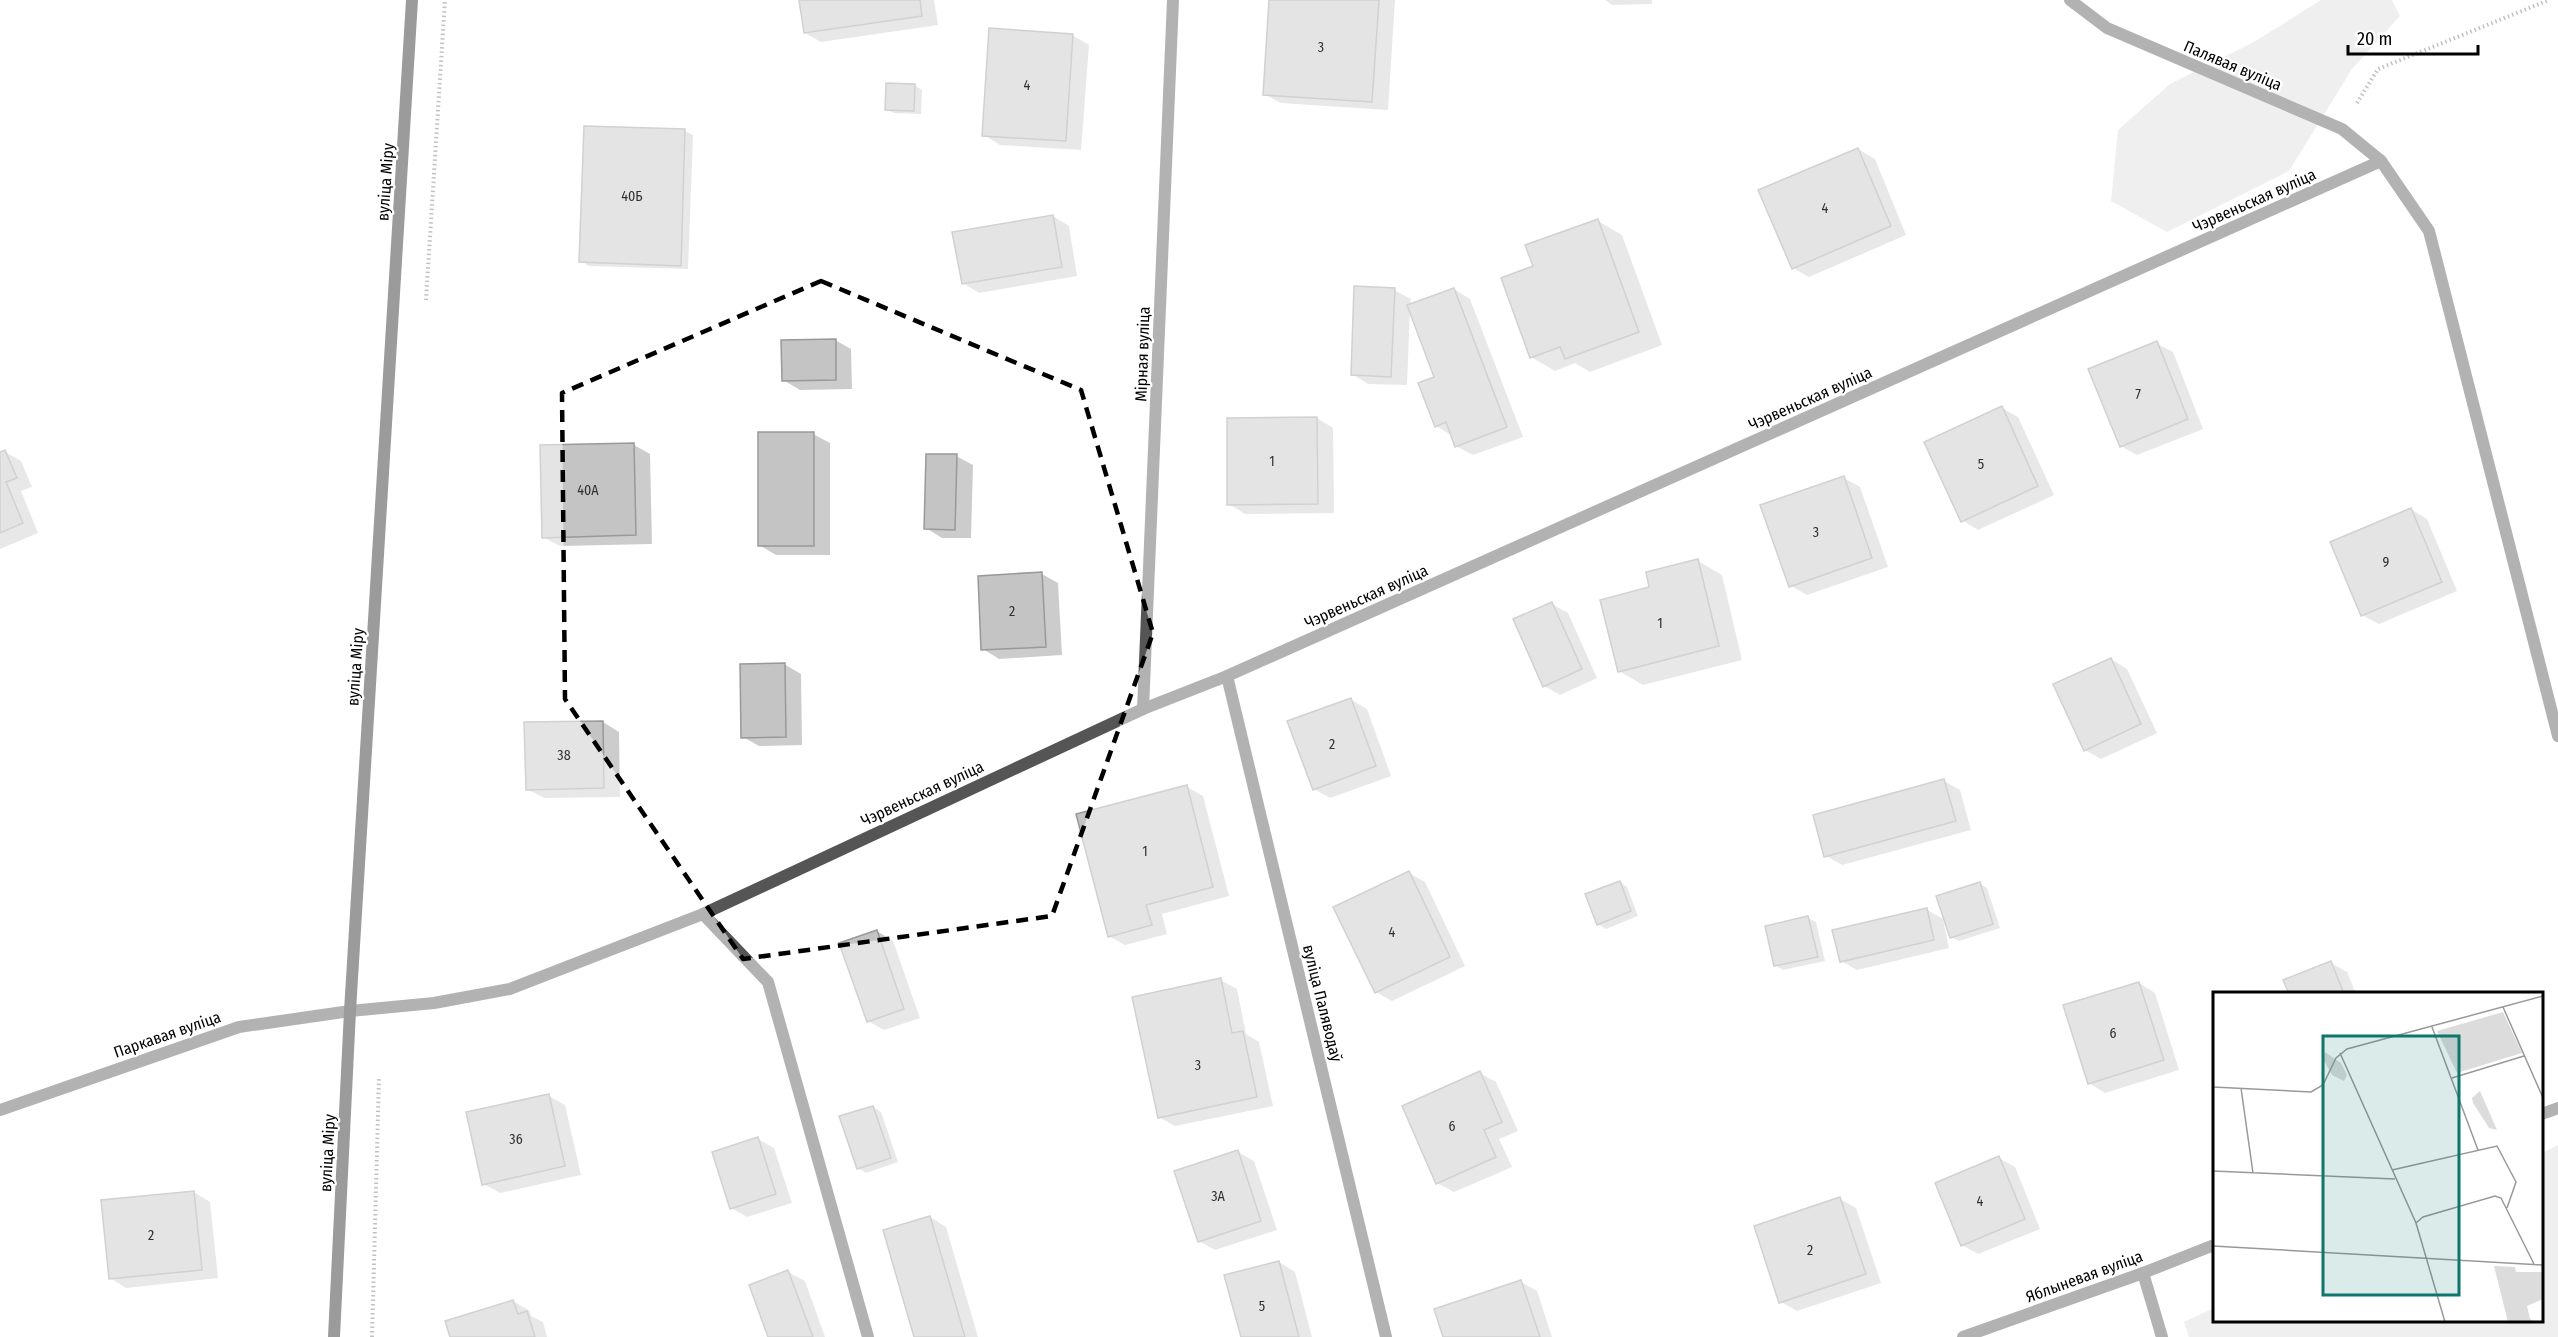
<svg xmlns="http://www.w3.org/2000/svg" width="2558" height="1337" font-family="'Fira Sans Condensed',sans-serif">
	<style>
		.green { fill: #dcdcdc }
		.shadow { fill: #0003 }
		.building { fill: #c4c4c4; stroke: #999; stroke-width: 1.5 }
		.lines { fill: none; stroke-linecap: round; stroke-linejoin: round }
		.path { stroke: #777; stroke-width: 4; stroke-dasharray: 1.5 3; stroke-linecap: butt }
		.lane { stroke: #555; stroke-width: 12 }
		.street { stroke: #555; stroke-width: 12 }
		.secondary { stroke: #222; stroke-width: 12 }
		.marked { fill: none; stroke: #000; stroke-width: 4.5; stroke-dasharray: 12 8; stroke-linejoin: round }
		.labels { text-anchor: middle; stroke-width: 4.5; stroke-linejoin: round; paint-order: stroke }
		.number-label { font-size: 14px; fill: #313131 }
		.street-label { font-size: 16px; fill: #000; stroke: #fff }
		.inset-road { fill: none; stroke: #999; stroke-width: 1.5 }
		.view { fill: #0f766e; fill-opacity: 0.15; stroke: #0f766e; stroke-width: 3 }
		.inset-edge { fill: none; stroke: #000; stroke-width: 3 }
	</style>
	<rect width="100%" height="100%" fill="#fff"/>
	<!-- green -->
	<g class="green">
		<path d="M2321,0H2392L2400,16L2352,69L2289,171L2167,232L2111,201L2118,130L2170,84L2254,42Z"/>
		<path d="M2558,1145V1337H2189L2184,1322L2214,1308V1320H2542V1153Z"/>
	</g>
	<!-- shadow -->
	<g class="shadow">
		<path d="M800,0H934L938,25L821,42L805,33Z"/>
		<path d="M1270,0H1395L1388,110L1281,103L1264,94Z"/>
		<path d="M1605,0H1652V4L1612,5Z"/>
		<path d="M1072,35L1089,45L1081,150L1000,145L984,135Z"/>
		<path d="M914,85L922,90L921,114L894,113L886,109Z"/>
		<path d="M585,128L685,131L693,135L688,269L589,266L581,261Z"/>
		<path d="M1858,149L1875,159L1906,235L1809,277L1793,268Z"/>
		<path d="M1053,216L1069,226L1077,276L979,293L963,283Z"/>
		<path d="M1598,221L1622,235L1662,345L1590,372L1575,363L1555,371L1531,357L1535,267Z"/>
		<path d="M1454,289L1470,299L1523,437L1473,455L1456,446L1453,436L1436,426V378L1410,309L1407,385L1368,384L1352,374L1394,290L1411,299L1410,306Z"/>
		<path d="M835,340L851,349L852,389L800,390L783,380Z"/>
		<path d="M2156,343L2173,352L2203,429L2137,455L2121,446Z"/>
		<path d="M2002,408L2018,417L2054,495L1978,530L1962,520Z"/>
		<path d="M1317,418L1333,428L1334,513L1245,514L1229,504Z"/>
		<path d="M813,434L830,443V555H776L759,545Z"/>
		<path d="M634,445L650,454L652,544L560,546L543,537Z"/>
		<path d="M5,452L21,461L32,487L21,491L38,533L0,549V454Z"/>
		<path d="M956,456L973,465L971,538H942L926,528Z"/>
		<path d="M1844,478L1860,487L1888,567L1807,595L1791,586Z"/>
		<path d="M2411,509L2427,519L2457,591L2379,624L2362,615Z"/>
		<path d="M1698,561L1722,575L1742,660L1643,685L1619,671L1651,588Z"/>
		<path d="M1042,574L1058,583L1062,655L999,659L983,649Z"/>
		<path d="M1552,604L1568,613L1597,678L1560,695L1544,686Z"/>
		<path d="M2111,659L2127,669L2157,733L2101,759L2085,750Z"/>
		<path d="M784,664L801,674L802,745L759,746L743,737Z"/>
		<path d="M1350,699L1367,709L1391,776L1330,798L1314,789Z"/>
		<path d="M603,722L619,732L620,797L544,798L527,789L526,723Z"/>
		<path d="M1944,781L1960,790L1971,830L1842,865L1826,856Z"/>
		<path d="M1187,787L1203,796L1229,896L1162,914L1167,934L1125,945L1109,936Z"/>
		<path d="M1409,873L1425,882L1465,966L1392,1001L1376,992Z"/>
		<path d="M1620,882L1627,887L1638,916L1606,929L1598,924Z"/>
		<path d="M1979,883L1987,888L2000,928L1959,941L1951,937Z"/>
		<path d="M1926,909L1943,919L1949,948L1857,970L1841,961Z"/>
		<path d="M1808,918L1816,922L1825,961L1783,970L1775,965Z"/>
		<path d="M877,931L893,941L920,1018L884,1030L868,1021Z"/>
		<path d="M2331,963L2347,972L2356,994H2290Z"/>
		<path d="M1220,980L1237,989L1246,1034L1259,1042L1273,1106L1175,1126L1159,1117Z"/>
		<path d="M2139,983L2155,993L2179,1070L2105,1093L2089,1083Z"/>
		<path d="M1480,1073L1496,1082L1518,1131L1499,1139L1512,1167L1454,1192L1437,1183Z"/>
		<path d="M549,1096L565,1105L581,1175L500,1193L484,1184Z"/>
		<path d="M873,1107L881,1112L898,1162L866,1173L858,1168Z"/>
		<path d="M758,1139L774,1148L792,1203L747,1217L731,1208Z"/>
		<path d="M1238,1152L1254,1161L1277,1230L1215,1250L1199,1241Z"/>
		<path d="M1999,1158L2015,1167L2040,1229L1978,1254L1962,1245Z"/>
		<path d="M194,1192L210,1202L218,1278L126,1288L110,1278Z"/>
		<path d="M1840,1199L1856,1208L1881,1283L1797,1311L1781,1302Z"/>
		<path d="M930,1217L946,1227L978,1337H916Z"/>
		<path d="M1279,1262L1295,1272L1312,1337H1242Z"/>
		<path d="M788,1272L805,1281L825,1337H770Z"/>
		<path d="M1521,1282L1537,1291L1552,1337H1445Z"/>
		<path d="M513,1301L530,1311L531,1316L543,1322L547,1337H452Z"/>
	</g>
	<!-- building -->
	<g class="building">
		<path d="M799,0H920L922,16L804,33Z"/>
		<path d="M1269,0H1379L1372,102L1263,95Z"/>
		<path d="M989,28L1073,34L1066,141L982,136Z"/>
		<path d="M886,83L915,84L914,111L885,110Z"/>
		<path d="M584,126L685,129L681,266L579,262Z"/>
		<path d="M1858,148L1891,226L1792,269L1758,190Z"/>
		<path d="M1053,215L1062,267L962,284L952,232Z"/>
		<path d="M1598,219L1639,332L1565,359L1560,347L1530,358L1501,278L1533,266L1525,245Z"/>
		<path d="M1354,286L1395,288L1391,377L1351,375Z"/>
		<path d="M1454,288L1507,427L1455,447L1446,422L1435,427L1418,383L1434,377L1407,305Z"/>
		<path d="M836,339V380L782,381L781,340Z"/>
		<path d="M2157,341L2188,419L2120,447L2088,369Z"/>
		<path d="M2002,406L2038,486L1961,522L1924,442Z"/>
		<path d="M1317,417L1318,504L1227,505V418Z"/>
		<rect x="758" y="432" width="56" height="114"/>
		<path d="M634,443L636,535L542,538L540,445Z"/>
		<path d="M5,450L17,478L6,482L23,523L0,533V452Z"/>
		<path d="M926,454H957L955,530L924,529Z"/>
		<path d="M1844,476L1872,558L1789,587L1760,505Z"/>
		<path d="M2411,508L2442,582L2361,616L2330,542Z"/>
		<path d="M1698,559L1719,646L1618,672L1600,600L1649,587L1646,572Z"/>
		<path d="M1042,572L1046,647L981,650L978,576Z"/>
		<path d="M1552,602L1582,669L1543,687L1513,619Z"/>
		<path d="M2111,658L2141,724L2084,751L2053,684Z"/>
		<path d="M785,663L786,737L741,738L740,664Z"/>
		<path d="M1351,698L1376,766L1313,790L1287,721Z"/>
		<path d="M603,721L604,788L526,790L524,722Z"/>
		<path d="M1944,779L1956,821L1824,857L1813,815Z"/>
		<path d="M1187,785L1213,887L1146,905L1152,925L1108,937L1076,814Z"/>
		<path d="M1409,871L1450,957L1375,993L1333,907Z"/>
		<path d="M1620,881L1631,911L1597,925L1585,894Z"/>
		<path d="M1980,882L1993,924L1950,938L1936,896Z"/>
		<path d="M1927,908L1934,940L1840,962L1832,930Z"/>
		<path d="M1808,916L1818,957L1774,966L1765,926Z"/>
		<path d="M877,930L904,1009L867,1022L839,943Z"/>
		<path d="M2331,961L2344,994H2289L2283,980Z"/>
		<path d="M1221,978L1232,1033L1243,1031L1257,1097L1158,1118L1132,997Z"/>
		<path d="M2139,982L2164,1060L2088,1084L2063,1005Z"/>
		<path d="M1480,1071L1502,1122L1484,1130L1496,1157L1436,1184L1402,1106Z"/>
		<path d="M549,1094L565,1166L482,1185L466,1112Z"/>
		<path d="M873,1106L891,1158L857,1169L839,1116Z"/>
		<path d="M758,1137L776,1194L730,1209L712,1152Z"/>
		<path d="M1238,1150L1261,1221L1198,1242L1174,1171Z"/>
		<path d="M1999,1156L2025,1219L1961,1246L1935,1183Z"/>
		<path d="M194,1191L202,1270L109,1279L101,1200Z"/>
		<path d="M1840,1197L1866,1274L1779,1303L1754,1226Z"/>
		<path d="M930,1216L965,1337H914L883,1230Z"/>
		<path d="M1279,1261L1299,1337H1241L1224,1275Z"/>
		<path d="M788,1270L813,1337H768L749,1285Z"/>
		<path d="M1521,1280L1540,1337H1443L1434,1309Z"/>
		<path d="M513,1300L518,1314L527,1311L535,1337H450L445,1321Z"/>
	</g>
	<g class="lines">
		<!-- path -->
		<g class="path">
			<path d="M2357,103L2378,69L2549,0"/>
			<path d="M426,300L445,0"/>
			<path d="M372,1337L379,1077"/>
		</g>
		<!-- lane -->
		<g class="lane">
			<path d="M2381,161L2429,231L2558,736"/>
			<path d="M703,914L768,982L868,1337"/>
			<path d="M2143,1273L2162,1337"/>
		</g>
		<!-- street -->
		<g class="street">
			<path d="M1227,676L1386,1337"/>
			<path d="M1143,709L1173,0"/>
			<path d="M0,1110L239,1027L350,1011L434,1003L510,989L703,914L1143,709L1227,676L2381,161L2342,129L2107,28L2070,0"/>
			<path d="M2542,1114L2558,1108"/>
			<path d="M1963,1337L2143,1273L2214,1245"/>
		</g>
		<!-- secondary -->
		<path class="secondary" d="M334,1337L350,1011L412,0"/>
	</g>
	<!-- marked area -->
	<path d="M0 0H2558V1337H0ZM821,281L1081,390L1153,633L1052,916L743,959L565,699L562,393Z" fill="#fff" fill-opacity=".55" fill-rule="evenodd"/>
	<path class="marked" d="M821,281L1081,390L1153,633L1052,916L743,959L565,699L562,393Z"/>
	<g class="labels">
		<!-- number labels -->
		<g class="number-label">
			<text x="1321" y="52">3</text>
			<text x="1027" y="90">4</text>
			<text x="632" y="201">40Б</text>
			<text x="1825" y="213">4</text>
			<text x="2138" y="399">7</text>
			<text x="1272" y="466">1</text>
			<text x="1981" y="469">5</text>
			<text x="588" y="495">40А</text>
			<text x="1816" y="537">3</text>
			<text x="2386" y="567">9</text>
			<text x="1012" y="616">2</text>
			<text x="1660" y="628">1</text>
			<text x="1332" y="749">2</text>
			<text x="564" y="760">38</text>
			<text x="1145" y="856">1</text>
			<text x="1392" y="937">4</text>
			<text x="2113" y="1038">6</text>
			<text x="1198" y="1070">3</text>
			<text x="1452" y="1131">6</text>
			<text x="516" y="1144">36</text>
			<text x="1218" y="1201">3А</text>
			<text x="1980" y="1206">4</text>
			<text x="151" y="1240">2</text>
			<text x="1810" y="1255">2</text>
			<text x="1262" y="1311">5</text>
		</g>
		<!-- street labels -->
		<g class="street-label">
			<text transform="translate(2233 65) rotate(23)" y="6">Палявая вуліца</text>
			<text transform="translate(385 182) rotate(-86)" y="6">вуліца Міру</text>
			<text transform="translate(2254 200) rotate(-24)" y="6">Чэрвеньская вуліца</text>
			<text transform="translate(1142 354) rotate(-88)" y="6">Мірная вуліца</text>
			<text transform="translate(1810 398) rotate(-24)" y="6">Чэрвеньская вуліца</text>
			<text transform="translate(1366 596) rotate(-24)" y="6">Чэрвеньская вуліца</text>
			<text transform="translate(355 667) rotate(-86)" y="6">вуліца Міру</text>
			<text transform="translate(922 793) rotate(-25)" y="6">Чэрвеньская вуліца</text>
			<text transform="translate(1323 1003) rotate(76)" y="6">вуліца Паляводаў</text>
			<text transform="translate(167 1034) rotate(-19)" y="6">Паркавая вуліца</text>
			<text transform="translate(327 1153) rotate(-87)" y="6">вуліца Міру</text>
			<text transform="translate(2084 1276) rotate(-20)" y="6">Яблыневая вуліца</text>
		</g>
	</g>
	<!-- overview -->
	<g transform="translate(2213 992)">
		<rect width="330" height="330" fill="#fff"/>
		<path d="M290,20L309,61L244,81L224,39ZM112,60L128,71L134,83L131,89L119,83L110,67ZM267,99L284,138L276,136L260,111L259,106ZM281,274L302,275L303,280H330V307L314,314L317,327L322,330H295Z" fill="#dcdcdc"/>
		<path class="inset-road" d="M290,15L330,106M219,35L265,158M127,61L203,231L232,330M239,86L311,64M0,95L98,100L110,93L123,66L134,57L330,4M28,96L40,181M179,178L284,154L303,190L294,216M0,179L182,187M203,231L210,225L282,204L288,206L321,272M0,254L330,273"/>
		<path class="view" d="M110,44H246V303H110Z"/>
		<rect width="330" height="330" class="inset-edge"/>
	</g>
	<!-- scale -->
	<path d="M2348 45v9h130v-9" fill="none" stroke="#000000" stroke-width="3"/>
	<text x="2357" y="45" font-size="18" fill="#000000" stroke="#ffffff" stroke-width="4.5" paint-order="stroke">20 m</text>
</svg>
